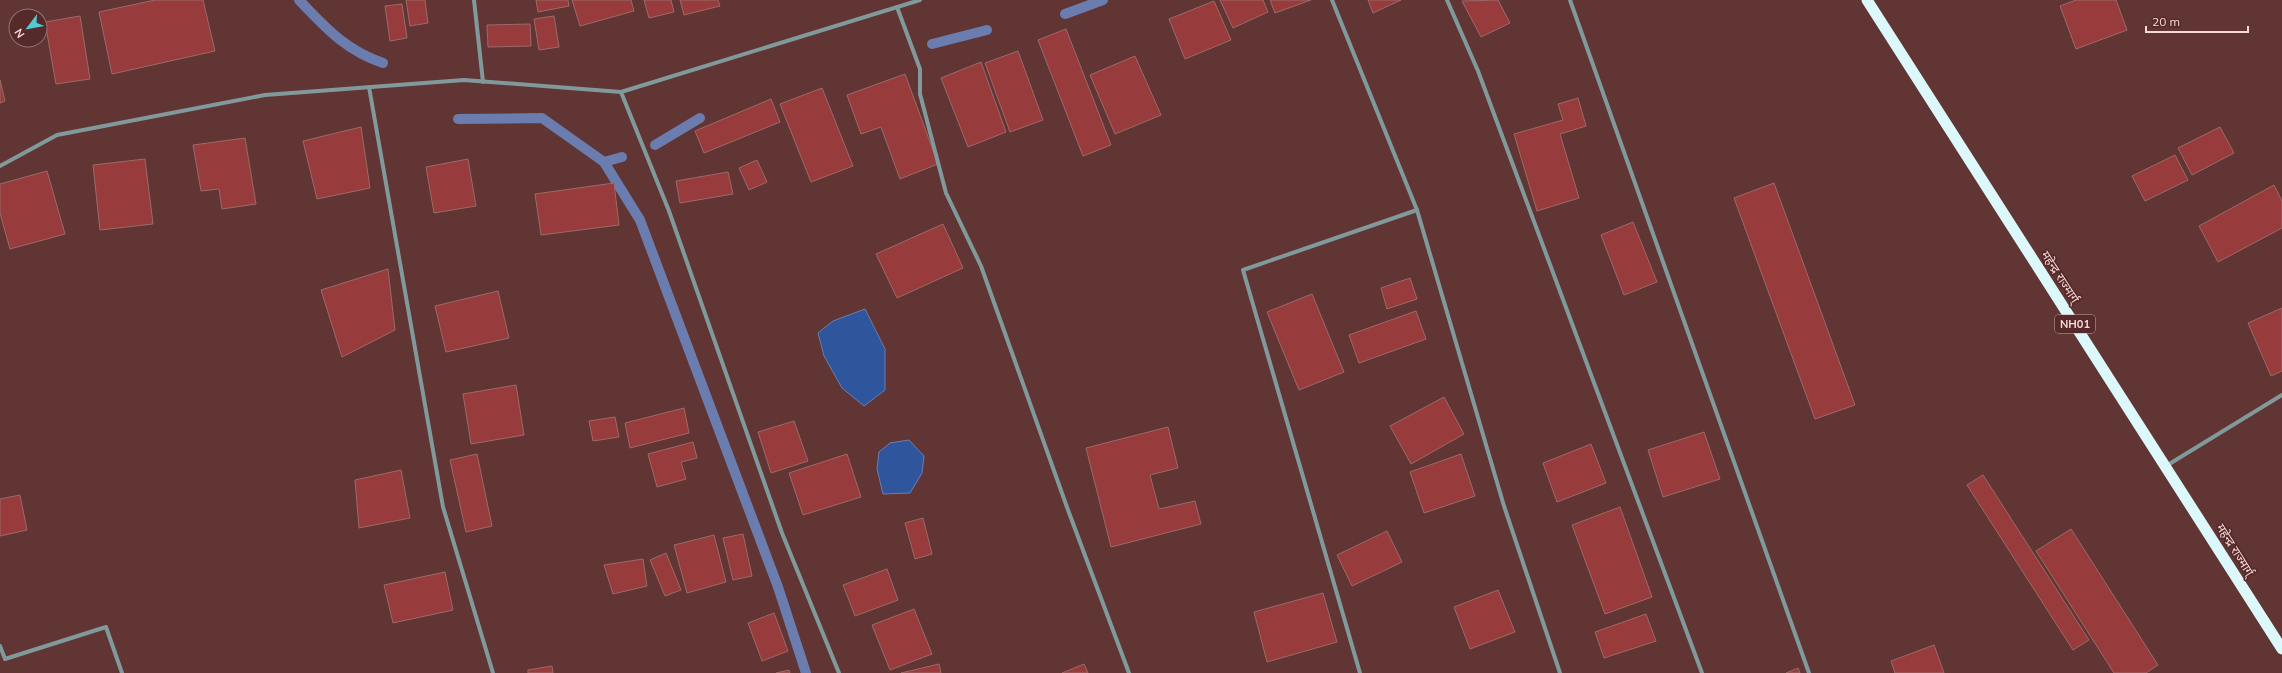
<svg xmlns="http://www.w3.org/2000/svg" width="2282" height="673" font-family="Mulish,'Noto Sans Devanagari',sans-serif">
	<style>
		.water { fill: #2f559d; stroke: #6b7daf }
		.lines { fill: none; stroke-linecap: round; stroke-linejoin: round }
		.stream { stroke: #6b7daf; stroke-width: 10 }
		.building { fill: #973b3d; stroke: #9c6a68 }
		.minor { stroke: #809a9c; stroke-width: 4 }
		.trunk { stroke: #dcf8fa; stroke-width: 11 }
		.labels { text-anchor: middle; stroke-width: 3.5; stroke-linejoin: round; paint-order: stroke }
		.shield { fill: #562a2a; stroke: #c7a5a4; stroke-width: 1 }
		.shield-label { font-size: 11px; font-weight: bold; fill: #f7dad8 }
		.street-label { font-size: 12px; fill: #f7dad8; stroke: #562a2a }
	</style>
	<rect width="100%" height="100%" fill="#613534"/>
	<!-- water -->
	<g class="water">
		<path d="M865,309L885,349V390L864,406L842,388L824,356L818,333L833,321Z"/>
		<path d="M909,440L924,456L922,473L910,493L883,494L877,469L879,452L890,443Z"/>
	</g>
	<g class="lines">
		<!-- stream -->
		<g class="stream">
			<path d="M299,0C326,28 345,50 383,63"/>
			<path d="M1065,14L1103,0"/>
			<path d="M932,44L987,30"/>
			<path d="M458,119L542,118L604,162L640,220L778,587L806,673"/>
			<path d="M655,145L700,118"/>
			<path d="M604,162L622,157"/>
		</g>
	</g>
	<!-- building -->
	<g class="building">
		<path d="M155,0H203L215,51L112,74L99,12Z"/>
		<path d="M406,0H425L428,23L410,26Z"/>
		<path d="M536,0H568L569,6L538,12Z"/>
		<path d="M572,0H631L634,11L580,26Z"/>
		<path d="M644,0H671L674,12L649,18Z"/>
		<path d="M680,0H718L720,6L684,15Z"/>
		<path d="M1220,0H1263L1268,12L1233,28Z"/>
		<path d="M1270,0H1311L1275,13Z"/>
		<path d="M1368,0H1401L1373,13Z"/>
		<path d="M1498,0L1510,23L1481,37L1462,1Z"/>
		<path d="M2076,0H2116L2127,30L2076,49L2060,6Z"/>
		<path d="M1214,1L1231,40L1185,59L1169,19Z"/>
		<path d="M402,4L407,38L390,41L385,6Z"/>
		<path d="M80,16L90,79L56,84L45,22Z"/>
		<path d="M554,16L559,47L539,50L534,19Z"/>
		<path d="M530,24L531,46L488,47L487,25Z"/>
		<path d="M1066,29L1111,145L1083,156L1038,40Z"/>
		<path d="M1018,51L1043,120L1010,132L985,63Z"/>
		<path d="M1135,56L1161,115L1115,134L1090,75Z"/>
		<path d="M981,62L1006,132L968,147L941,78Z"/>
		<path d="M905,74L938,164L900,179L881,127L861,134L847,95Z"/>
		<path d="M0,80L5,101L0,103Z"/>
		<path d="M822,88L853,166L811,182L780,104Z"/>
		<path d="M1578,98L1586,126L1560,134L1579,198L1537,211L1514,134L1563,120L1558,104Z"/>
		<path d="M771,99L780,122L704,153L695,131Z"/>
		<path d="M361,127L370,188L317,199L303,141Z"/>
		<path d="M2220,127L2234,153L2192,175L2178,148Z"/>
		<path d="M245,138L256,204L222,209L219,189L201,191L193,145Z"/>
		<path d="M2175,155L2188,180L2145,201L2132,176Z"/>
		<path d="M145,159L153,224L100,230L93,165Z"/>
		<path d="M468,159L476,206L434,213L426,167Z"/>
		<path d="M757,160L767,182L749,190L739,168Z"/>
		<path d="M47,171L65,234L10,249L0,213V184Z"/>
		<path d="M728,172L733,194L680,203L676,181Z"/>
		<path d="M614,183L619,225L541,235L535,194Z"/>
		<path d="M1774,183L1855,405L1815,419L1734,198Z"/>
		<path d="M2274,185L2282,201V228L2218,262L2199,226Z"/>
		<path d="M1633,222L1657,282L1624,295L1601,235Z"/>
		<path d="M943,224L963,268L897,298L876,254Z"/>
		<path d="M388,269L395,330L342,357L321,290Z"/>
		<path d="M1410,278L1417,299L1387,309L1381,288Z"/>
		<path d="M498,291L509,338L446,352L435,306Z"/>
		<path d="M1312,294L1344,372L1299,390L1267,312Z"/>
		<path d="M2282,308V371L2271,376L2248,323Z"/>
		<path d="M1416,311L1426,339L1359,363L1349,335Z"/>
		<path d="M516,385L524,435L471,444L463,394Z"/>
		<path d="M1444,397L1464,434L1411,464L1390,426Z"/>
		<path d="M684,408L689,433L630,448L625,423Z"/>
		<path d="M615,417L619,437L593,441L589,421Z"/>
		<path d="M794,421L808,461L771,473L758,432Z"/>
		<path d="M1168,427L1178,468L1150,475L1159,509L1195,501L1201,524L1111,547L1086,448Z"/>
		<path d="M1704,432L1720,479L1663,497L1648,450Z"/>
		<path d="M693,442L697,458L681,462L686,479L657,487L648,454Z"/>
		<path d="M1591,444L1606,483L1557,502L1543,463Z"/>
		<path d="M477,454L492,526L466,532L450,460Z"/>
		<path d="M847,454L861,497L803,515L789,473Z"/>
		<path d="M1461,454L1475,496L1424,513L1410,472Z"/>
		<path d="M401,470L410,518L359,528L355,480Z"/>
		<path d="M1983,475L2089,640L2073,650L1967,485Z"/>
		<path d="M20,495L27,530L0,536V499Z"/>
		<path d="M1620,507L1652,597L1605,614L1572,525Z"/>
		<path d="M923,518L932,554L915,559L905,523Z"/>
		<path d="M2071,529L2158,665L2146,673H2114L2036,551Z"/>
		<path d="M1387,531L1402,562L1352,586L1337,555Z"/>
		<path d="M743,534L752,576L733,580L723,538Z"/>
		<path d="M714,535L726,582L687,593L674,545Z"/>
		<path d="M666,553L681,590L665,596L650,560Z"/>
		<path d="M643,559L647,586L613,594L604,565Z"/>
		<path d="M887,569L898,600L855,616L843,585Z"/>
		<path d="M445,572L453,610L393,623L384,585Z"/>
		<path d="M1498,590L1515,632L1470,649L1454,607Z"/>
		<path d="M1323,593L1337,642L1267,662L1254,612Z"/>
		<path d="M914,609L932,654L890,670L872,625Z"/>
		<path d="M774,613L788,651L762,661L748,623Z"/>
		<path d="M1646,614L1656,641L1604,658L1595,632Z"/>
		<path d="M1934,645L1944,673H1895L1891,661Z"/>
		<path d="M939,664L941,673H901Z"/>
		<path d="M1084,664L1088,673H1062Z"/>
		<path d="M552,666L553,673H528V670Z"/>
		<path d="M1798,668L1800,673H1786Z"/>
		<path d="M789,670L790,673H776Z"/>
	</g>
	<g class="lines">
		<!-- minor -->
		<g class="minor">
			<path d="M474,0L483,82"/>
			<path d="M1332,0L1417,210L1243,270L1360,673"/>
			<path d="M1447,0L1478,71L1702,673"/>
			<path d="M1570,0L1809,673"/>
			<path d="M897,7L920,69V94L946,193L981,266L1068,510L1129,673"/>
			<path d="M369,87L443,507L493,673"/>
			<path d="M621,92L669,211L782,533L839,673"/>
			<path d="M0,166L57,135L265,95L464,80L621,92L920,0"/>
			<path d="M1417,210L1504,506L1560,673"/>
			<path d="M2166,466L2282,395"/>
			<path d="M0,646L5,659L106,627L122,673"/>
		</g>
		<!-- trunk -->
		<path class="trunk" d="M1867,0L2282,649"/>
	</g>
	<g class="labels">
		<!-- shield labels -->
		<rect class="shield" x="2055" y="315" width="40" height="18" rx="3"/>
		<g class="shield-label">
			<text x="2075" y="328">NH01</text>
		</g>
		<!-- street labels -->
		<g class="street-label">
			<text transform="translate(2060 277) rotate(57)" y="4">महेन्द्र राज्मार्ग्</text>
			<text transform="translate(2235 550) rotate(58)" y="4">महेन्द्र राज्मार्ग्</text>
		</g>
	</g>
	<!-- north arrow -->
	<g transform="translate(28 28) rotate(238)"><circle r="19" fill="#562a2a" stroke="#967070"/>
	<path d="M0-3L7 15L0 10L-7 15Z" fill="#51ccd4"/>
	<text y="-6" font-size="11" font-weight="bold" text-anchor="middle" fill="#f7dad8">N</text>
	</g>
	<!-- scale -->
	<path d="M2146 26v6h102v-6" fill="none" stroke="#f7dad8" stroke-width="2"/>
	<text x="2152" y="26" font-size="12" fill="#f7dad8" stroke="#562a2a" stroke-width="3" paint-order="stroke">20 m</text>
</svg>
